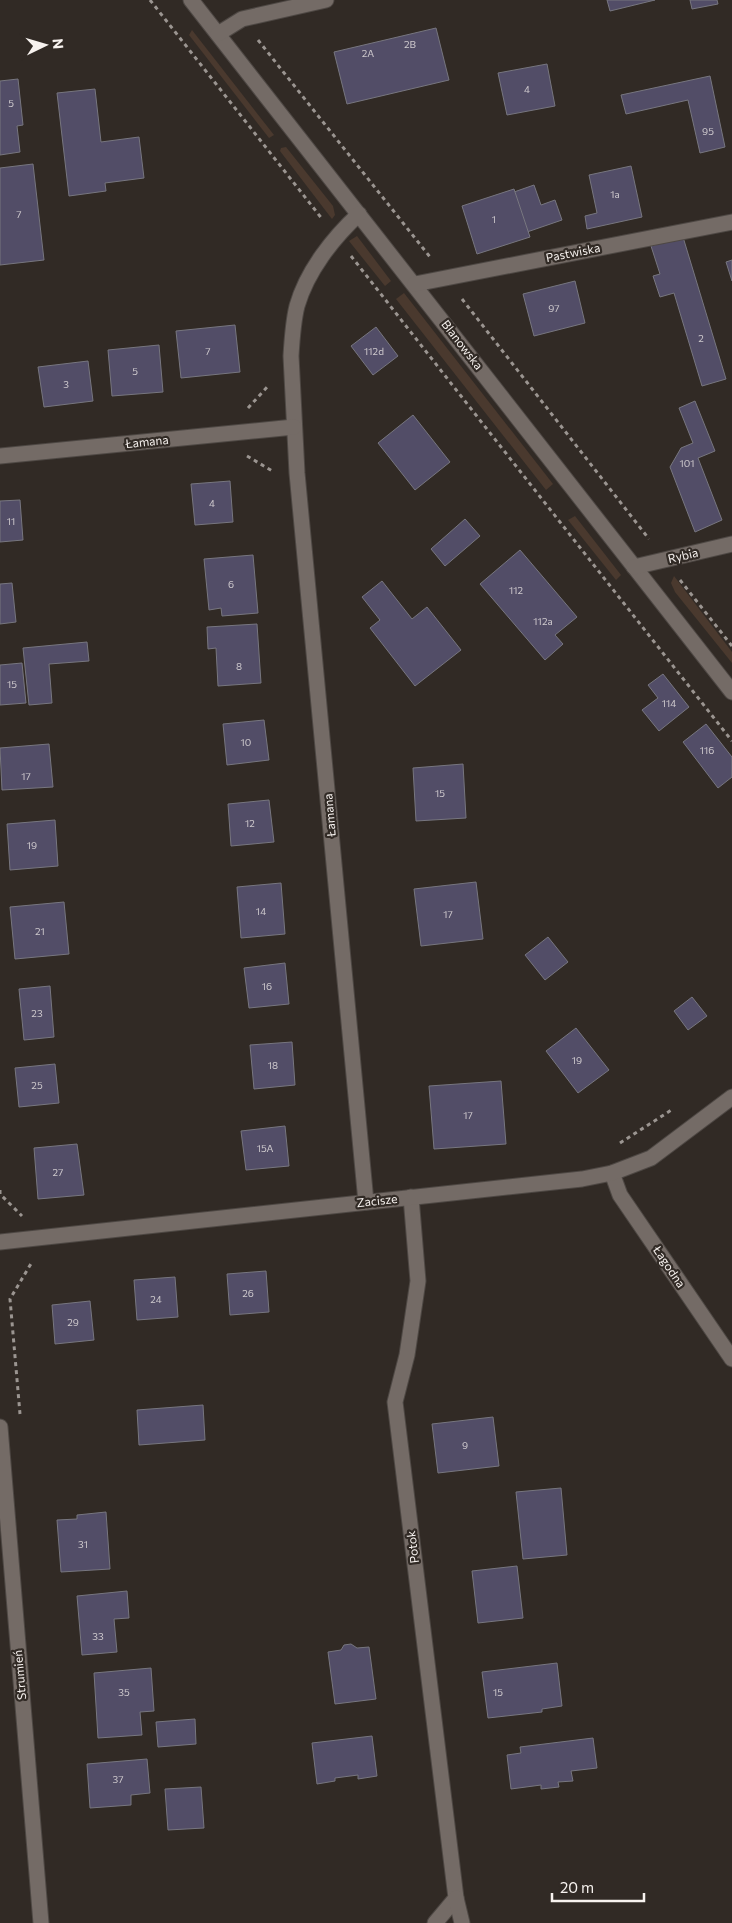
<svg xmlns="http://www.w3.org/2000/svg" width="732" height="1923" font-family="Commissioner,sans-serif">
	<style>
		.green { fill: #4a392e }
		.building { fill: #524d67; stroke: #77767f }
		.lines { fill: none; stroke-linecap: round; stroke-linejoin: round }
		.minor-casing { stroke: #4e4844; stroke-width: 17 }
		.path { stroke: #9b9591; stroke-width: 3; stroke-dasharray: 4 4; stroke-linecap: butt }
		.minor { stroke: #746b66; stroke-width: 15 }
		.labels { text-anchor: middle; stroke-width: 4.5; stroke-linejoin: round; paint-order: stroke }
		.number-label { font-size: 10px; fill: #cec9cd }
		.street-label { font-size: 12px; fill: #f7f2ef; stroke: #312a25 }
	</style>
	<rect width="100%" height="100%" fill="#312a25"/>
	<!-- green -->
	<g class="green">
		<path d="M192,30L274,135L269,138L189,35Z"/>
		<path d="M286,147L333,206L335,215L332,219L280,151L281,148Z"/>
		<path d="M357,236L391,281L385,286L349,241Z"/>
		<path d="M404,293L553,484L546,490L396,299Z"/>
		<path d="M575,516L621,575L616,580L568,520Z"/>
		<path d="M674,576L732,652V663L675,592L671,583Z"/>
	</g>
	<!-- building -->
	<g class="building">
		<path d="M607,0H655L610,11Z"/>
		<path d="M690,0H717L718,4L692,9Z"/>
		<path d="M436,28L449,80L347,104L334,52Z"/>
		<path d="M547,64L555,106L507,115L498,73Z"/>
		<path d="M710,76L725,147L700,153L688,100L626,114L621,95Z"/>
		<path d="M18,79L23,125L17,126L20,152L0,155V81Z"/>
		<path d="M95,89L101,142L139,137L144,178L105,183L106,191L69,196L57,93Z"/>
		<path d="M33,164L44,260L0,265V168Z"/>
		<path d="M631,166L642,217L587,229L585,216L597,213L589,175Z"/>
		<path d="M534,185L541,205L555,200L562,220L527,232L514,192Z"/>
		<path d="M514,189L530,237L477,254L462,206Z"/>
		<path d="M683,237L726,379L702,386L674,293L660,297L653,276L660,274L651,246Z"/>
		<path d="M732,260V281L726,262Z"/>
		<path d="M575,281L585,323L534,336L523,294Z"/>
		<path d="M235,325L240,372L181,378L176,331Z"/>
		<path d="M376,327L398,356L373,375L351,346Z"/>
		<path d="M159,345L163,392L112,396L108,350Z"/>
		<path d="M88,361L93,401L44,407L38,367Z"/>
		<path d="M695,401L715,451L698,458L722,520L695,532L670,467L681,448L693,443L679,408Z"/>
		<path d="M413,415L450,462L415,490L378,443Z"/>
		<path d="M230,481L233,522L195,525L191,484Z"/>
		<path d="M20,500L23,540L0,542V501Z"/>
		<path d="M465,519L480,536L445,566L431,549Z"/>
		<path d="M520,550L577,617L555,635L563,644L545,660L480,584Z"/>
		<path d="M253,555L258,613L222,616L221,608L209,610L204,559Z"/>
		<path d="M382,581L412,619L427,607L461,650L415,686L370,628L380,620L362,597Z"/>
		<path d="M12,583L16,622L0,624V584Z"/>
		<path d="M257,624L261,683L218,686L216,648L208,649L207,627Z"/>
		<path d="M87,642L89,661L49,664L52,703L29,705L23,648Z"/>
		<path d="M22,663L26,703L0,705V665Z"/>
		<path d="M663,674L689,707L659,731L642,710L658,698L648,685Z"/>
		<path d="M264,720L269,760L227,765L223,724Z"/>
		<path d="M706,724L732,757V777L718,788L683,742Z"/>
		<path d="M49,744L53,787L2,790L0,748Z"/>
		<path d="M463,764L466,818L416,821L413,768Z"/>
		<path d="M269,800L274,842L231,846L228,804Z"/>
		<path d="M55,820L58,866L10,870L7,824Z"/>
		<path d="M476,882L483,939L421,946L414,889Z"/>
		<path d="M281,883L285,934L241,938L237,887Z"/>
		<path d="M64,902L69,954L15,959L10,907Z"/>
		<path d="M548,937L568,962L545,980L525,955Z"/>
		<path d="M285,963L289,1004L249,1008L244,968Z"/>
		<path d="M50,986L54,1037L24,1040L19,989Z"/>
		<path d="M692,997L707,1016L688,1030L674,1011Z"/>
		<path d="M576,1028L609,1070L578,1093L546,1051Z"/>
		<path d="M292,1042L295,1085L254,1089L250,1045Z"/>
		<path d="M55,1064L59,1103L19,1107L15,1068Z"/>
		<path d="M501,1081L506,1144L434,1149L429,1086Z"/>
		<path d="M285,1126L289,1166L246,1170L241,1131Z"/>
		<path d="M77,1144L84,1195L38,1199L34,1148Z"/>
		<path d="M266,1271L269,1312L230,1315L227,1274Z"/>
		<path d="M175,1277L178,1317L137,1320L134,1280Z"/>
		<path d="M90,1301L94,1340L55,1344L52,1305Z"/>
		<path d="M203,1405L205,1440L139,1445L137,1410Z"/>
		<path d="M493,1417L499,1466L438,1473L432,1424Z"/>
		<path d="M561,1488L567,1555L523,1559L516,1492Z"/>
		<path d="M106,1512L110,1569L61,1572L57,1520L77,1519V1515Z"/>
		<path d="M517,1566L523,1618L478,1623L472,1571Z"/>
		<path d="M127,1591L129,1618L114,1619L117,1652L82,1655L77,1596Z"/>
		<path d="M351,1644L357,1648L369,1647L376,1699L335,1704L328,1652L341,1650L344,1645Z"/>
		<path d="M557,1663L562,1706L542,1709V1712L488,1718L482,1672Z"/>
		<path d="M151,1668L154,1711L140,1712L142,1735L98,1738L94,1673Z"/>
		<path d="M195,1719L196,1744L158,1747L156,1722Z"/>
		<path d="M372,1736L377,1776L358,1779V1775L335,1778V1781L317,1784L312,1743Z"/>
		<path d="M593,1738L597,1768L571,1771L573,1781L558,1782L559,1787L541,1789V1785L511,1789L507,1755L521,1753L520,1747Z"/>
		<path d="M147,1759L150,1793L131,1795V1805L90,1808L87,1764Z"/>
		<path d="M201,1787L204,1828L168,1830L165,1789Z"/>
	</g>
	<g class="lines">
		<defs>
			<g id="minor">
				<path d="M191,0L732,692"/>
				<path d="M218,34L242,19L326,0"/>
				<path d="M359,214C333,238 307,271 297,306C293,322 292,339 291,356L297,473L366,1202"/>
				<path d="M415,284L732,222"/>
				<path d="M0,456L294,427"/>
				<path d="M634,567L732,544"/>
				<path d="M612,1173L620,1195L732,1359"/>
				<path d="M411,1197L418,1281L407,1355L395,1402L456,1898L435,1923"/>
				<path d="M0,1242L582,1179L612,1173L651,1158L732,1097"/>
				<path d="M0,1427L41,1923"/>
				<path d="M456,1898L462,1923"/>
			</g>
		</defs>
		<!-- minor casing -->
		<use href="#minor" class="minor-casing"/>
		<!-- path -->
		<g class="path">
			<path d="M150,0L323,220"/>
			<path d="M258,40L430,257"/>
			<path d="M351,256L732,741"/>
			<path d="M462,299L649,539"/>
			<path d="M248,408L269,385"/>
			<path d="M247,456L274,472"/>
			<path d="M680,580L732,646"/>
			<path d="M620,1143L673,1109"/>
			<path d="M0,1190V1194L22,1216"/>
			<path d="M20,1414L10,1299L32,1262"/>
		</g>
		<!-- minor -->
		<use href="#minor" class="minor"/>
	</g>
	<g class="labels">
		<!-- number labels -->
		<g class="number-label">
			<text x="410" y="48">2B</text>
			<text x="368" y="57">2A</text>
			<text x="527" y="93">4</text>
			<text x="11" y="107">5</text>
			<text x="708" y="135">95</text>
			<text x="615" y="198">1a</text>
			<text x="19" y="218">7</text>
			<text x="494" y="223">1</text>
			<text x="554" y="312">97</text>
			<text x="701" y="342">2</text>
			<text x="208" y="355">7</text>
			<text x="374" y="355">112d</text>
			<text x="135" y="375">5</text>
			<text x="66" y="388">3</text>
			<text x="687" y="467">101</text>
			<text x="212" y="507">4</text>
			<text x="11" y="525">11</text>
			<text x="231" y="588">6</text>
			<text x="516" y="594">112</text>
			<text x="543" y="625">112a</text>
			<text x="239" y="670">8</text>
			<text x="12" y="688">15</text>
			<text x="669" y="707">114</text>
			<text x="246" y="746">10</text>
			<text x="707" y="754">116</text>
			<text x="26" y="780">17</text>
			<text x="440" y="797">15</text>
			<text x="250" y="827">12</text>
			<text x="32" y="849">19</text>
			<text x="261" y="915">14</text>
			<text x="448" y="918">17</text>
			<text x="40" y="935">21</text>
			<text x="267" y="990">16</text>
			<text x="37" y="1017">23</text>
			<text x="577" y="1064">19</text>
			<text x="273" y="1069">18</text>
			<text x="37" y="1089">25</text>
			<text x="468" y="1119">17</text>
			<text x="265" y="1152">15A</text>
			<text x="58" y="1176">27</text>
			<text x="248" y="1297">26</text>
			<text x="156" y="1303">24</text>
			<text x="73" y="1326">29</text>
			<text x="465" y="1449">9</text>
			<text x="83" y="1548">31</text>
			<text x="98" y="1640">33</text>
			<text x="124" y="1696">35</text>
			<text x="498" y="1696">15</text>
			<text x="118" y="1783">37</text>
		</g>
		<!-- street labels -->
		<g class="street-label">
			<text transform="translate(573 253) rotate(-11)" y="4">Pastwiska</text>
			<text transform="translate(462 345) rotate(52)" y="4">Blanowska</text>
			<text transform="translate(147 442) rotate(-6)" y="4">Łamana</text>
			<text transform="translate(683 556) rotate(-13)" y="4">Rybia</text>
			<text transform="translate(330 815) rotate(-95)" y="4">Łamana</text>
			<text transform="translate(377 1201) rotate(-6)" y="4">Zacisze</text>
			<text transform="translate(669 1267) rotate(56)" y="4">Łagodna</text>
			<text transform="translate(413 1547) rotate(-97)" y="4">Potok</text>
			<text transform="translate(20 1675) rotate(-95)" y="4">Strumień</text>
		</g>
	</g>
	<!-- north arrow -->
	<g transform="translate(45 45) rotate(85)" stroke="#312a25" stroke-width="4" paint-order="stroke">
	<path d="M0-4L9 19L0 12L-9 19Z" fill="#f7f2ef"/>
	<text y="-8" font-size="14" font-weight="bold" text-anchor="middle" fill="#f7f2ef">N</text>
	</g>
	<!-- scale -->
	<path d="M552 1893v8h92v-8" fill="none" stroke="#f7f2ef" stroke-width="2.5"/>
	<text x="560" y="1893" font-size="15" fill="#f7f2ef" stroke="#312a25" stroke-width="4" paint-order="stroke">20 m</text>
</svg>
